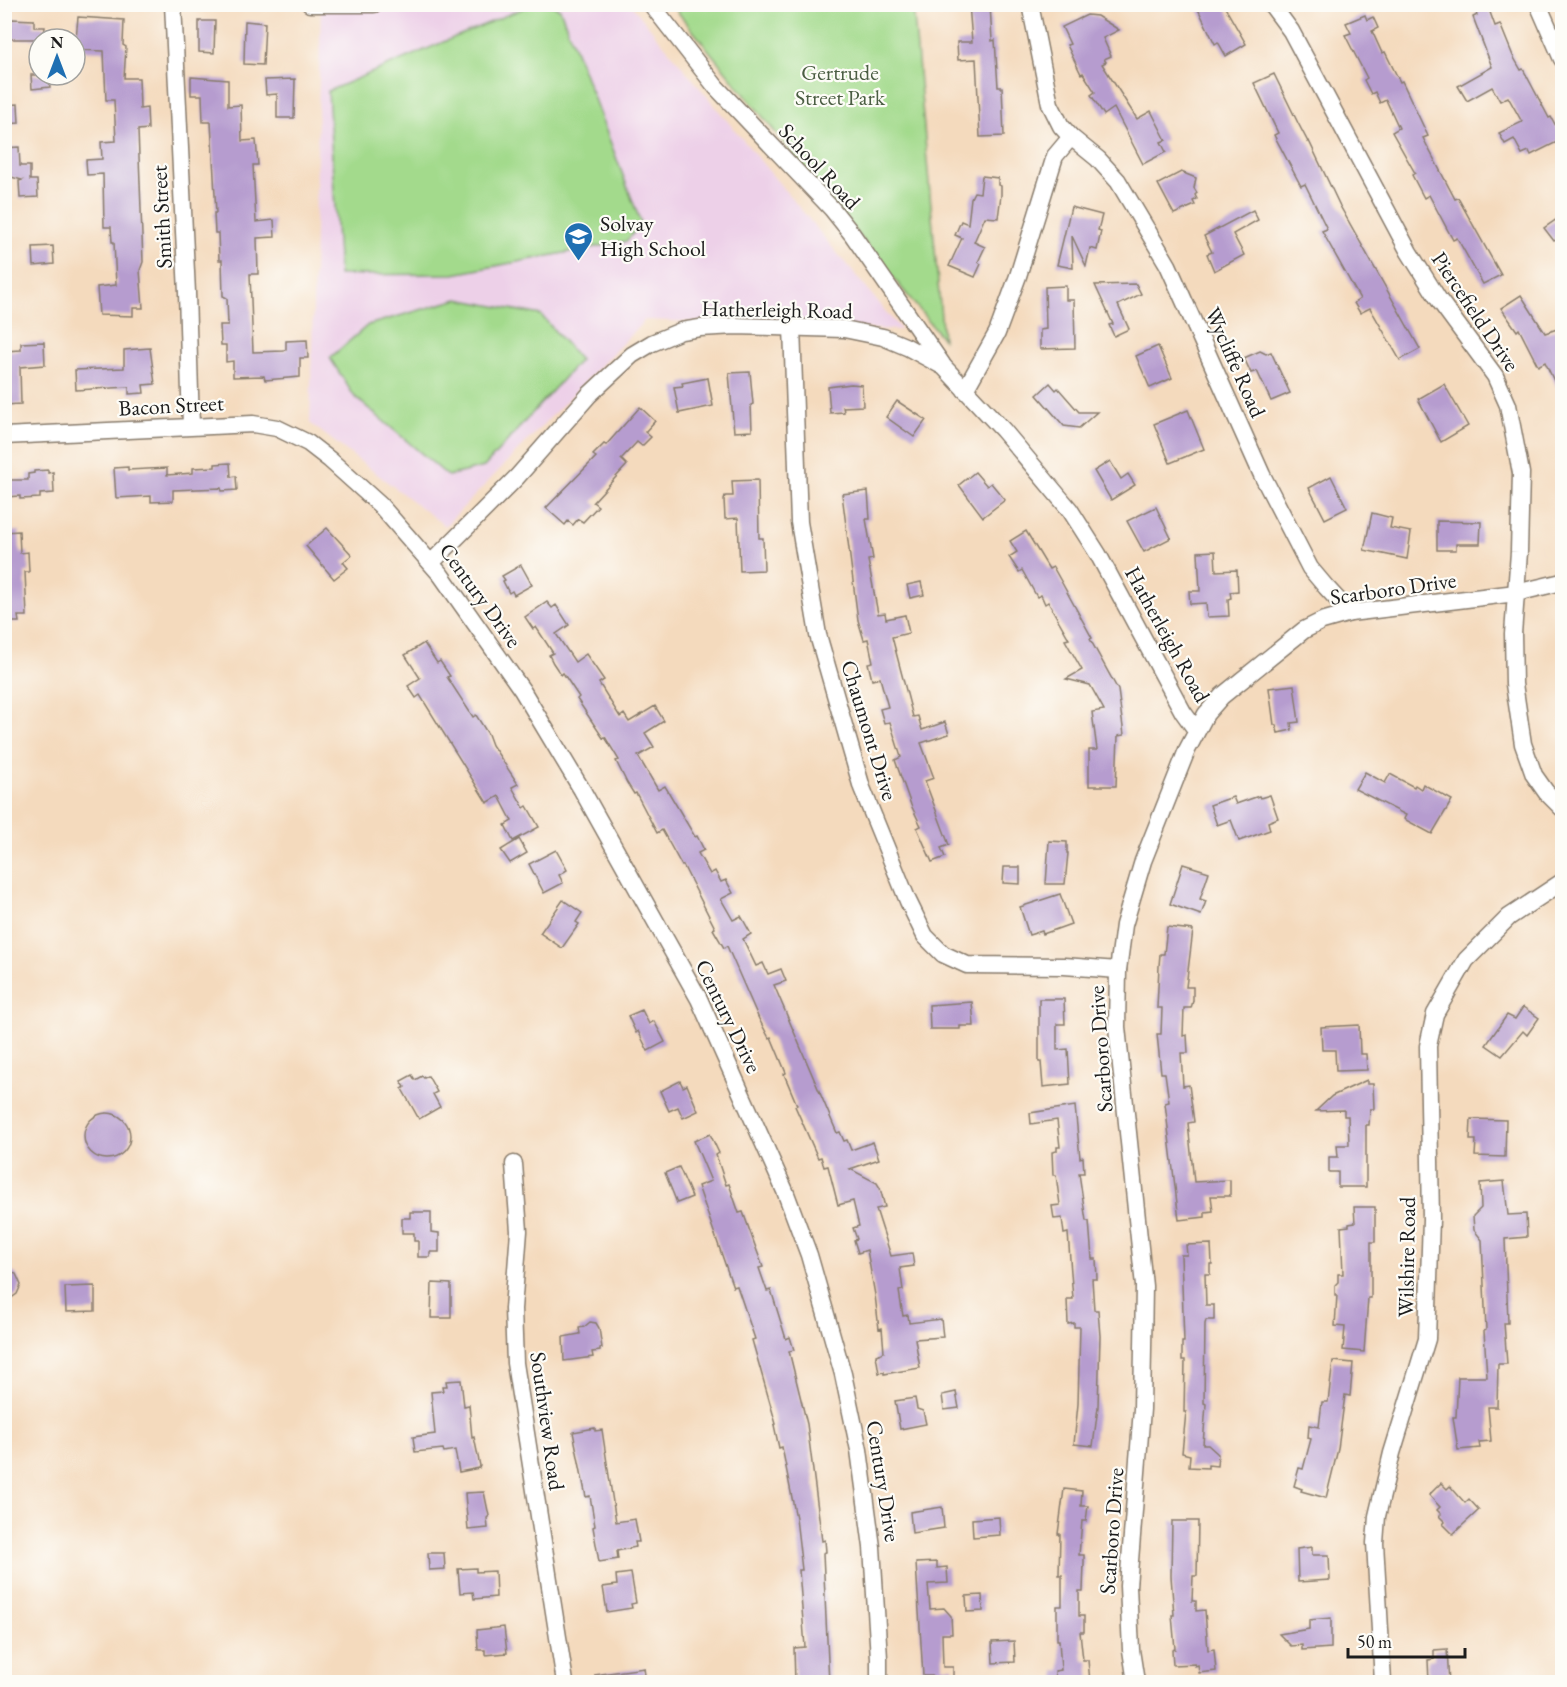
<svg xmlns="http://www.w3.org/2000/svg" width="1567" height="1687" font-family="'EB Garamond',serif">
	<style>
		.built { fill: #edd0e8 }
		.green { fill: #a3da8c; stroke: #607b54; stroke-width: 1.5 }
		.building { fill: #b69ccf }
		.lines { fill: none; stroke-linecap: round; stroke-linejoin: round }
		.minor-casing { stroke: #887b6c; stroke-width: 19 }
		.minor { stroke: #fff; stroke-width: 16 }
		.labels { text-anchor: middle; stroke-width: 4.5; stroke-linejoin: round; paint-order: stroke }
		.park-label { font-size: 22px; fill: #4b5e43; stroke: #fdfcf7 }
		.street-label { font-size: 22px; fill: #1c1c1c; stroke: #fdfcf7 }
		.poi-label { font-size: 22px; fill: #1c1c1c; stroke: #fdfcf7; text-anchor: start }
	</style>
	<rect width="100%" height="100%" fill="#fdfcf7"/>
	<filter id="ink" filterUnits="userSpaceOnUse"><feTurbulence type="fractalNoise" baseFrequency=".0167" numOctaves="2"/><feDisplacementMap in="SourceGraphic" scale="12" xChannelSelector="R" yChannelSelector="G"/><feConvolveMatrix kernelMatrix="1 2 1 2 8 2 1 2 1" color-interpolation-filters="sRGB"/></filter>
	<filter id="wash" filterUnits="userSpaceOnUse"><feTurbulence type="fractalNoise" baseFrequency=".008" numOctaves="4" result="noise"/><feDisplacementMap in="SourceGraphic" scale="24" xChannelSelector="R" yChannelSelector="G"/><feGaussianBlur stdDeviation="1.35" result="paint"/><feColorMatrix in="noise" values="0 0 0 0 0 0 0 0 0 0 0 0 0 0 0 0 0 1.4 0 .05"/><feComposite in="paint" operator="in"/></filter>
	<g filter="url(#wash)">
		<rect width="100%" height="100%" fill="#f4dabd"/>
		<!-- built -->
		<path class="built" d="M321,5H631L901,330L645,320L445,526L310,423Z"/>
		<!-- green -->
		<g class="green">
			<path d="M533,4L551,5L560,9L641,223L627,241L454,274L339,275L328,91Z"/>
			<path d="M672,5H913L943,339Z"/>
			<path d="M458,299L541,315L580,360L484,467L448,476L354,396L330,358L368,325Z"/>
		</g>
		<g id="blocks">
			<!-- building -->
			<g class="building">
				<path d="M969,4H990L992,41L995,40L998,87H1002L1004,136L980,137L976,59L958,60L957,42H972Z"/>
				<path d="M1206,4H1223L1246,44L1226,56L1218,42L1215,44L1198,9Z"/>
				<path d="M1474,4H1487L1495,26L1500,24L1513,56L1521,70L1523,69L1549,118L1551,117L1563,139L1531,155L1529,151L1522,154L1514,139L1505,144L1499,133L1522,122L1508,97L1500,101L1492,87L1467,101L1458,86L1492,67L1473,17L1477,15Z"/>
				<path d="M1087,15L1097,16L1119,30L1103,38L1111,56L1104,59L1106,62L1102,64L1137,119L1151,111L1166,140L1161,142L1166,152L1143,164L1114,108L1104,115L1091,95L1095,92L1083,73L1081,74L1067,45L1070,44L1062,27Z"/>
				<path d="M1365,15L1367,20L1373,17L1378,28L1372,31L1382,53L1385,52L1400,82L1402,81L1428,136L1423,138L1455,199L1458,198L1501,275L1483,284L1457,238L1453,240L1429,195L1424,198L1412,175L1415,173L1392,132L1399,128L1386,100L1380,103L1375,92L1371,94L1364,80L1367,78L1345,35L1351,33L1346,23Z"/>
				<path d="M78,17L124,20L123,45L126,47L124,78H139L140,109L147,108L148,129L138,130L143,262L140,270L143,308H133V316L99,315L97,287L116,285L114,242H112L111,227H104L103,174L87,175L86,160L102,159L101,142L116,141L114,100H106L104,51L75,50Z"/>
				<path d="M11,19L34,20V27H45L44,39H10Z"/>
				<path d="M199,21H215L214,53L199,52Z"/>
				<path d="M245,21L265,23L263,65L244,64Z"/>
				<path d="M1274,74L1298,123L1308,142L1309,141L1340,206L1420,349L1400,360L1370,308L1360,313L1354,303L1360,299L1322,231L1327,229L1305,184L1301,186L1274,135L1278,133L1254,83Z"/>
				<path d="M31,75H49L50,87L32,89Z"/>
				<path d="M191,77L228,80V106L241,105L242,141L256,140L258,165H253L256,222L274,220L275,237L257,238L258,274H250L253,352L284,351L286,349V341L307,340L308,358H300V377L265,380L264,376L233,377V361L226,362V345H221L220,325H228L227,298L223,296L222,260H219L218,233H215L214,213H216L211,122H203L202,95H191Z"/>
				<path d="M295,79L294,118H277V94L266,95L265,80Z"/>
				<path d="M18,104L19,123L4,124V105Z"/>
				<path d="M19,147L20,166H30V180H37L38,197L20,198L19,181L22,180L4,175V148Z"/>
				<path d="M1181,172L1196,178L1194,188L1197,193L1195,195L1197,199L1193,201L1195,205L1174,214L1158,184Z"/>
				<path d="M982,176L998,178V185L1001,186V195L998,218L985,217L974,242L985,247L978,262L981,264L975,277L949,266L962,238L955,235L961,221L968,224L971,198L974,192L980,193Z"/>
				<path d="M1071,207L1102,215L1098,230L1101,231L1097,250L1090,248L1086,266L1072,236L1073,268L1057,265Z"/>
				<path d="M1253,210L1258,220L1233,234L1244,255L1214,271L1207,254L1212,252L1204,236Z"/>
				<path d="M1563,215V235L1554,241L1544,228Z"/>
				<path d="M53,246L54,264L34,266L33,247Z"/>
				<path d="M1136,284L1141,294L1118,305L1129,329L1114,336L1109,325L1113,324L1095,285Z"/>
				<path d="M1066,286V300H1074L1075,348L1040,349V330L1046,329L1045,287Z"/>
				<path d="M1521,295L1545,333L1563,327V400L1545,362L1538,366L1519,329L1517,331L1501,308Z"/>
				<path d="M44,342L45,365L20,367L21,404L4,405V351L21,350V343Z"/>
				<path d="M1158,346L1172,378L1150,388L1136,356Z"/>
				<path d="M150,348L155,384L143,385L144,393L129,394V387L76,390L75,370L124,368V350Z"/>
				<path d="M1260,351L1266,354L1271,352L1290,393L1271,401L1257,371L1251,373L1244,358Z"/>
				<path d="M750,372L753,404L751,405L752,431L734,432L729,373Z"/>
				<path d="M708,378L713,406L679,413L674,387L683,386L682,383Z"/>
				<path d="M1050,383L1056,390L1058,388L1079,412H1097L1079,428L1064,426L1037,395Z"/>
				<path d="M851,384L862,385L863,406L843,407L844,412L830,413L828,387Z"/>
				<path d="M1444,384L1468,426L1441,442L1418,399Z"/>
				<path d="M897,401L926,420L914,437L886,417Z"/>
				<path d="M640,407L655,421L645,432L651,437L642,446L637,442L621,459L627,465L593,502L598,506L583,522L578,519L573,525L568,521L565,525L546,508L596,457L593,455L604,444L606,445Z"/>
				<path d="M1188,410L1204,449L1170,463L1154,424Z"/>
				<path d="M1110,461L1121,479L1128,474L1135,485L1111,500L1094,471Z"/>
				<path d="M230,463L231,477L236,476L237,490L222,491L221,488L173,490V501L151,502V496L116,498L114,468L128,467V470L167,468V475L193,473V468L215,467V464Z"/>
				<path d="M48,470V473L53,472L54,493L40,494V498L20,499V496L4,497V480H28V474L34,473V471Z"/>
				<path d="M975,472L987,486L991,483L1005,500L983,517L959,485Z"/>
				<path d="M1331,476L1347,508L1325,519L1309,488Z"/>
				<path d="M758,480L759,538H763L764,570L740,571L738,518L725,519L724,499L725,496H733L732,481Z"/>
				<path d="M868,491L870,519H866L873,559L868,560L878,614L885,613L886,619L905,615L909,633L892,637L913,717L918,716L922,730L945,722L949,734L921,743L934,778L925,781L949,845L941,848L945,857L932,862L917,828L921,826L911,805L895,760L901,757L890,722L884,723L880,709L888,707L880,678L872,680L868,663L873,662L868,639L864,640L858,620L842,494Z"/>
				<path d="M1156,507L1171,538L1144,552L1127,521Z"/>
				<path d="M1372,513L1392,518L1390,528L1411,532L1407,559L1364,550Z"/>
				<path d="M1437,521L1481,522L1480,544H1456V550H1437Z"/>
				<path d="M327,528L352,555L343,562L348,568L334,579L306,546Z"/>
				<path d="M19,531L20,553L28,552L29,572H25L27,616H18L19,622H6L4,532Z"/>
				<path d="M1026,531L1049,569L1053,567L1062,583L1092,638L1090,639L1118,690L1124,735L1118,736L1116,786H1089V750H1097L1092,712L1104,710L1090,685L1066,679L1082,670L1065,640L1069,639L1048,602L1045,604L1041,595L1037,597L1022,570L1019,572L1009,557L1017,552L1010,541Z"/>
				<path d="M1215,551L1216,571L1237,570L1238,591L1230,592L1231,598L1228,599L1229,616L1207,617L1206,603L1190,604L1189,591H1200L1198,552Z"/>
				<path d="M521,565L532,585L514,595L512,591L509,593L503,581L505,580L502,576Z"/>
				<path d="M921,582L924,595L910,598L907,585Z"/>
				<path d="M547,602L552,608L556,605L569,625L556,634L575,662L586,654L604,680L599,683L620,717L624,714L629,722L655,706L664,721L645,733L654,747L638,756L658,790L665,786L695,837L697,836L704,850L698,853L710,874L715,871L721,882L726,880L733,893L721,899L733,920L741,916L751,934L743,939L756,966L763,963L768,974L781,969L786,981L774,985L837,1133L840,1132L844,1141L847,1140L851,1150L873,1142L879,1159L850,1169L877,1183L880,1188L885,1207L876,1209L891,1256L912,1253L914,1266L900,1268L903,1290L899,1291L903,1316L908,1315L909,1323L941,1319L943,1337L915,1339L920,1368L884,1374V1372L879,1373L876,1355L884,1352L882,1328L879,1329L875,1295L867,1250L858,1253L854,1240L857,1239L853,1228L859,1226L853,1201L838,1205L828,1166L824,1167L821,1157L818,1158L795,1106L797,1105L784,1074L786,1073L771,1037L769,1038L759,1019L727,946L724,948L713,929L715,928L683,865L682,866L662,830L657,833L636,793L634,794L627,783L616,761L619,760L605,737L603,738L577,699L579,697L563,673L561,675L553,663L549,655L553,653L536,627L533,629L525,617Z"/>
				<path d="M424,643L437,663L440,661L450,676L447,677L473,717L476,715L488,734L492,745L518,784L512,787L524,808L527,806L539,827L513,841L505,825L512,821L499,796L487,803L420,695L416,698L408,686L420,678L405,655Z"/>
				<path d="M1294,685L1299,722L1291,723L1292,730L1278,733L1276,725H1274L1269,688Z"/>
				<path d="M1365,772L1385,783L1390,774L1414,787L1415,785L1421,789L1423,784L1452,800L1432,834L1404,819L1406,815L1355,789Z"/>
				<path d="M1270,795L1278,818L1268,822L1270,830L1239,841L1231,820L1217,825L1210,805L1233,797L1236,804L1259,796L1260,798Z"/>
				<path d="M519,839L527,853L510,863L501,850Z"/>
				<path d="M1049,841L1067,842V853H1068L1065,884H1046Z"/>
				<path d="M556,850L567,870L559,875L563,883L544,893L529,864Z"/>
				<path d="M1183,864L1209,872L1200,899L1206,901L1201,915L1170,904Z"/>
				<path d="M1004,867H1020V884L1003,883Z"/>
				<path d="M1060,894L1071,924L1043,934L1042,931L1029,935L1020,907Z"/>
				<path d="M563,900L582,913L576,922L579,924L562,948L540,933Z"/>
				<path d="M1167,927L1193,930L1186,987H1193V1001L1191,1008H1184L1183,1036L1187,1035L1188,1053H1181L1183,1086L1189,1085L1194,1122L1188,1123L1194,1182L1230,1180V1196H1211L1213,1211L1205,1212V1217L1179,1220L1165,1103L1169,1102L1165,1073H1161L1157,1034H1161L1162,1008H1157L1159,966L1160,954H1164Z"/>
				<path d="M1039,999H1064L1065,1024H1057V1050L1068,1049L1070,1084L1043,1087L1041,1062H1039Z"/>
				<path d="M972,1002L974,1026H960V1029H930L929,1005Z"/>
				<path d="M1523,1007L1539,1018L1527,1035L1523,1031L1502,1056L1486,1045L1507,1015L1515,1019Z"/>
				<path d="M642,1010L649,1024L654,1021L665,1042L648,1051L638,1031L636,1033L628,1016Z"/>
				<path d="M1359,1025L1360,1054H1366L1367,1070L1336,1071L1335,1050H1322L1321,1027Z"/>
				<path d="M412,1075L415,1080L422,1076L424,1078L428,1076L437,1092L433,1094L440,1107L419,1119L402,1089L405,1087L401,1081Z"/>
				<path d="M1367,1080V1084H1373L1374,1109H1370L1369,1125H1366V1187H1338V1172H1329V1157H1338L1337,1145H1349L1348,1116H1344V1110L1316,1111L1332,1096Z"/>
				<path d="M680,1081L683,1087L687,1085L698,1111L683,1118L678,1107L669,1111L660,1091Z"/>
				<path d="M1075,1106L1080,1158L1083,1157L1084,1173H1079L1086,1221H1089L1092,1259H1096L1097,1279H1092L1094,1310H1098L1100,1336L1098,1407L1093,1446L1074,1444L1078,1404L1080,1327H1074V1323L1068,1324L1067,1299H1073L1068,1233L1064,1234L1062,1218L1054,1219L1052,1206L1060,1205L1056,1175H1053L1052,1152L1057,1151V1147H1060L1057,1120L1031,1124L1030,1113Z"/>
				<circle cx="107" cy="1136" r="23"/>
				<path d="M1471,1119L1506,1120L1505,1157L1475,1156L1476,1140H1470Z"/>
				<path d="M710,1134L719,1153L716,1155L726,1185L729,1184L739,1213L743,1212L757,1251L763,1267L759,1268L767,1291L771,1290L786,1339L790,1337L794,1350L789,1351L807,1424L822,1541L825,1540L826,1552L823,1553L829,1683H795L794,1648L805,1647L799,1570H802L796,1518L782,1447L779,1448L774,1425L776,1424L752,1340L755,1339L737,1286L733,1287L698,1186L711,1181L694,1141Z"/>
				<path d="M679,1167L692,1197L677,1203L665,1173Z"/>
				<path d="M1504,1181L1508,1215L1526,1214L1527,1237L1505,1239L1508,1323H1504L1507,1364H1498L1497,1407H1488L1491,1441L1479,1442L1480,1448L1458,1450L1453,1417H1456L1458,1377H1487L1484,1331L1486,1330L1482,1240L1474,1230L1473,1216L1481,1208L1480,1183Z"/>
				<path d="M1354,1207H1375V1242H1371V1298H1368L1364,1352L1343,1350L1345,1327L1335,1326L1337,1295H1335V1285L1338,1282V1274H1343L1341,1227L1349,1226V1224L1355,1223Z"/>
				<path d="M410,1212H431V1232L439,1233V1252H430V1257H418V1241H414V1233H402V1218H410Z"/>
				<path d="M1211,1244L1212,1264H1210V1274H1205L1206,1305H1214V1320H1206L1205,1324L1204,1403L1206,1404L1203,1445H1208L1218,1454L1217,1466L1208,1465V1468L1189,1467L1190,1455L1182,1453L1186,1412H1184L1185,1360H1182V1342H1184L1181,1255H1187L1186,1245Z"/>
				<path d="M4,1268L16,1274L21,1285L17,1294L4,1303Z"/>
				<path d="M432,1283L451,1284V1318H431Z"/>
				<path d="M95,1286V1311L66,1312L65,1287Z"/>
				<path d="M590,1322L596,1323L599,1328L602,1348H600V1351L592,1352L593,1357L564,1361L563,1337L580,1334L579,1328L584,1327Z"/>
				<path d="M1333,1361L1353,1363L1350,1396L1345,1395L1338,1449L1326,1498L1301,1491L1302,1489L1294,1486L1299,1468L1303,1469L1311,1439L1308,1438L1309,1425L1319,1427L1322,1402H1328Z"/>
				<path d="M461,1380L464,1406L469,1405L472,1438L474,1437L480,1466L479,1468L459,1472L455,1450L444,1452L443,1449L415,1452L413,1437L435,1434L431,1392L443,1391L442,1386H447L446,1381Z"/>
				<path d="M956,1392L959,1408L944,1410L942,1395Z"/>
				<path d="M915,1398L917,1409L923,1411L926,1424L900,1429L895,1401Z"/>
				<path d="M595,1428V1431L602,1430L616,1522L635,1519L639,1542H635L636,1547L617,1551L618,1559L599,1562L593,1527L595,1526L590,1496L586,1497L573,1432Z"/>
				<path d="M1441,1483L1447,1489L1450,1486L1465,1503L1469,1499L1479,1510L1453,1534L1443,1524L1445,1522L1439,1516L1441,1514L1437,1510L1440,1507L1429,1495Z"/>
				<path d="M1064,1489L1082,1491L1081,1506H1088L1086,1521H1082L1079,1555H1084V1563L1083,1591H1079V1616H1084V1632H1080L1083,1660H1088L1090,1682L1056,1683L1055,1671L1061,1670L1059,1640H1057V1606H1062V1575H1059L1060,1534H1058Z"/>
				<path d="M484,1492L489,1516L487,1518L488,1528L468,1530L465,1493Z"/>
				<path d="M942,1507L944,1528L912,1533L910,1512Z"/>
				<path d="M999,1517L1000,1535L973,1537L972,1519Z"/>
				<path d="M1172,1521H1198L1197,1576H1193L1192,1601H1196V1611L1205,1610L1208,1650L1214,1649L1216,1671L1199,1673L1198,1665L1195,1666V1664L1173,1665L1172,1650L1175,1649L1172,1615H1174L1171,1576Z"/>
				<path d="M1312,1547V1555H1329L1330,1580L1298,1582L1297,1549Z"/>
				<path d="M428,1553H444L445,1569L429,1570Z"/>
				<path d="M937,1562V1568L947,1567L948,1583L928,1584L930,1609L944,1608L951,1616L952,1634H942L943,1667H953V1681H932V1676H923L916,1563Z"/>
				<path d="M476,1568V1572L495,1571L496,1597L474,1599L473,1592L460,1593L458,1569Z"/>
				<path d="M631,1573L636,1603L631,1604L632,1608L607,1612L603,1587L617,1585L616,1575Z"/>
				<path d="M982,1595L983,1611L967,1612L966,1596Z"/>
				<path d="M1331,1618V1648L1302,1650V1645L1291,1646L1279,1634L1309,1629V1620Z"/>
				<path d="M504,1627L507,1653L485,1655V1650H478L477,1630Z"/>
				<path d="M1014,1641L1015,1662L993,1663L992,1642Z"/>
				<path d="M1447,1649L1449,1683H1429L1428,1660L1434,1659V1650Z"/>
				<path d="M644,1668L646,1683H595V1675Z"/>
			</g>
		</g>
	</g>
	<g filter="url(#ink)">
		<use href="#blocks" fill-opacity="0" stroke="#887b6c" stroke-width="1.5"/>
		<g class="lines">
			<defs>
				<g id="minor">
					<path d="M173,4L187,293L191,426"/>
					<path d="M310,4H374"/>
					<path d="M651,4L716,87L832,209L852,234L942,364"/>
					<path d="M1030,4L1050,104L1061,126L1071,137L1098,159L1118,181L1168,265L1262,475L1310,568L1326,587L1350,613"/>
					<path d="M1271,4L1291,31L1409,252L1439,300L1495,376L1508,405L1521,473L1519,552L1513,634L1514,684L1523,744L1534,775L1546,792L1562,808"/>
					<path d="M1538,4L1562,59"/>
					<path d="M792,327L799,522L818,635L862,788L908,901L925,936L943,954L967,965L1064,966L1118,970"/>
					<path d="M965,390L997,333L1018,276L1055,156L1071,137"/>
					<path d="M4,436L253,424L277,428L308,443L330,460L380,505L441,575L522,690L582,790L699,999L785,1191L809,1255L843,1374L859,1450L872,1547L879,1658V1682"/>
					<path d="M431,563L517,477L589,395L632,355L652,343L681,331L700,328L736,326L844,329L883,337L907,347L944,367L1003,430L1070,510L1098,554L1183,712L1196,730"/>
					<path d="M514,1164L519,1231L513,1309L515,1363L565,1682"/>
					<path d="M1136,1682L1131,1650L1128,1586L1142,1409L1144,1286L1117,1027L1118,970L1124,925L1143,861L1187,750L1206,714L1222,696L1304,630L1322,621L1350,613L1516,593L1562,582"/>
					<path d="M1383,1682L1375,1543L1377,1516L1392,1453L1427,1339L1431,1219L1428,1046L1435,1014L1466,960L1509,917L1562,882"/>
				</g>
			</defs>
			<!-- minor casing -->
			<use href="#minor" class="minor-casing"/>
			<!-- minor -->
			<use href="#minor" class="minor"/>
		</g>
	</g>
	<!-- icons -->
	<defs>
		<symbol id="school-pin" viewBox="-11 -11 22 30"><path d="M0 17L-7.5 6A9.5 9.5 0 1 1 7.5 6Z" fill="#1f6fb2" stroke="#fdfcf7"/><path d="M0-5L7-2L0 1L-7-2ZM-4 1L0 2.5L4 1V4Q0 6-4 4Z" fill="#fff"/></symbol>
	</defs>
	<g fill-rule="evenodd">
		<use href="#school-pin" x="562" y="220" width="33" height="45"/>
	</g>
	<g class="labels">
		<!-- park labels -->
		<g class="park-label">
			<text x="840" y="80">Gertrude<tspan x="840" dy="25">Street Park</tspan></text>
		</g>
		<!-- street labels -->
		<g class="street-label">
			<text transform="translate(820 166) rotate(47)" y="8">School Road</text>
			<text transform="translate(161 217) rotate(-93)" y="8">Smith Street</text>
			<text transform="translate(777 309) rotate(1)" y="8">Hatherleigh Road</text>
			<text transform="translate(1476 311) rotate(56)" y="8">Piercefield Drive</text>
			<text transform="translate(1236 362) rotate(66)" y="8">Wycliffe Road</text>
			<text transform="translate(171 405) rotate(-3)" y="8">Bacon Street</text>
			<text transform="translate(1393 588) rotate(-8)" y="8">Scarboro Drive</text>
			<text transform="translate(481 595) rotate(54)" y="8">Century Drive</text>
			<text transform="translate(1168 634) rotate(61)" y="8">Hatherleigh Road</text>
			<text transform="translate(870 730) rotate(73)" y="8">Chaumont Drive</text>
			<text transform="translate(729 1016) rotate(64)" y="8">Century Drive</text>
			<text transform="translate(1100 1049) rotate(-94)" y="8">Scarboro Drive</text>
			<text transform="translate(1406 1257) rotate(-89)" y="8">Wilshire Road</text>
			<text transform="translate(548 1421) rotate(82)" y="8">Southview Road</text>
			<text transform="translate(884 1481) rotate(81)" y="8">Century Drive</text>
			<text transform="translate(1111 1531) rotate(-86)" y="8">Scarboro Drive</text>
		</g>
		<!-- poi labels -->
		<g class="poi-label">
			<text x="600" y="231">Solvay<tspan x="600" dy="25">High School</tspan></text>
		</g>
	</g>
	<!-- margin -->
	<rect width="1567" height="1687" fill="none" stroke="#fdfcf7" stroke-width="24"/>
	<!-- north arrow -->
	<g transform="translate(57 57)"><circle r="28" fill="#fdfcf7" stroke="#a3a29f" stroke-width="1.5"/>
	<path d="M0-4.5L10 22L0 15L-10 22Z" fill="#1f6fb2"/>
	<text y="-9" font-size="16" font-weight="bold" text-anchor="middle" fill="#1c1c1c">N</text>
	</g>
	<!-- scale -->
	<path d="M1348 1648v9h117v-9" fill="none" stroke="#1c1c1c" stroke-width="3"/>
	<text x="1357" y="1648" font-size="18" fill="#1c1c1c" stroke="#fdfcf7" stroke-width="4.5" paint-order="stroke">50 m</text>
</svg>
